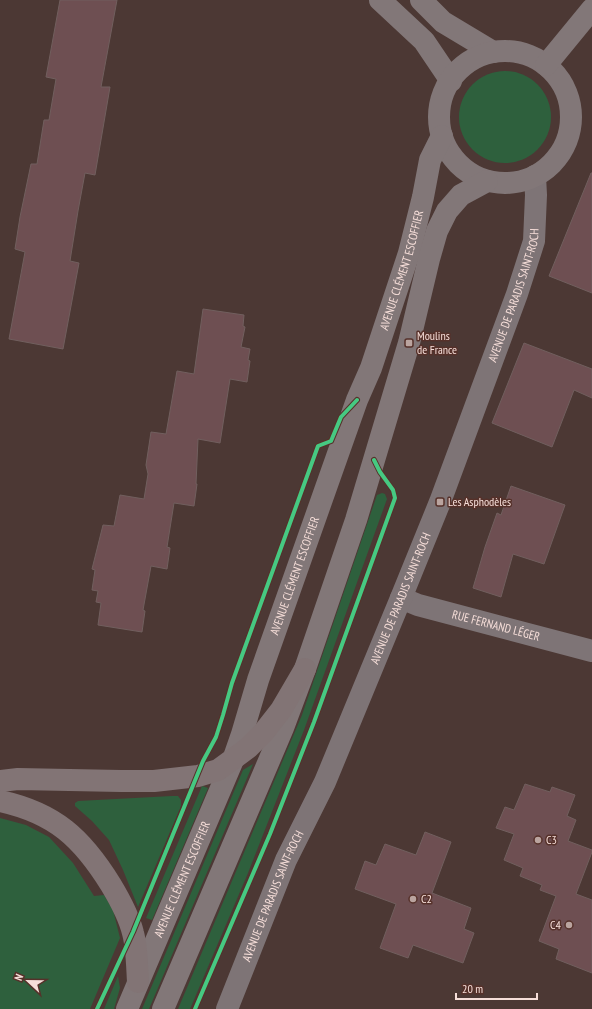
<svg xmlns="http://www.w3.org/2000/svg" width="592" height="1009" font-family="'PT Sans Narrow',sans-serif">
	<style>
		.green { fill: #2e603d }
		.building { fill: #6e4f52; stroke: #715f5e }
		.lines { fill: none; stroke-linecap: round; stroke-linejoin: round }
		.minor { stroke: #7e7476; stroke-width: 22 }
		.secondary { stroke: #827778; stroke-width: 22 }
		.primary { stroke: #827475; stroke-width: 22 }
		.cycleway-casing { stroke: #56312a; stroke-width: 6 }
		.cycleway { stroke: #46c982; stroke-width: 4 }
		.poi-dot { fill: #baa49f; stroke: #56312a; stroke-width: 1.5 }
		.labels { text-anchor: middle; stroke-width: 3; stroke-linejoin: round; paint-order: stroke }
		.street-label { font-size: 12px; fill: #f6ded9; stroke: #56312a }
		.poi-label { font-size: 12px; fill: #f6ded9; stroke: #56312a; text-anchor: start }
	</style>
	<rect width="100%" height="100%" fill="#4c3834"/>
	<!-- green -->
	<g class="green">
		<circle cx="505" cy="117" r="46"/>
		<path d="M382,493L385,494L387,499L304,730L248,873L190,1009H178L302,715L377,495Z"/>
		<path d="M253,764L149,1009H142L243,770Z"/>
		<path d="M202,786L208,788L152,920L146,918Z"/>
		<path d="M172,796H178L181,800V806L138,907L123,870L109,840L92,821L75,806V803L78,801Z"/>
		<path d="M0,818L26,825L49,837L73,863L94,896L104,895L113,910L120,938L90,1009H0Z"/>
		<path d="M118,976L120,988L114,1009H104Z"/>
	</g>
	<!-- building -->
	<g class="building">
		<path d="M60,0H117L101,87H110L95,175L85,173L78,211L70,261L79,263L63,349L9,339L25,252L15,249L20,217L31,164H37L44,120H49L56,79L46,77Z"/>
		<path d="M591,173H592V293L549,276Z"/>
		<path d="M203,309L244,315L243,326L245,327L241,347L250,349L248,360L250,361L247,382L230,379L220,443L198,439L196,484H197L194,506L174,503L167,547L170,548L167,569L151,566L143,610L145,611L142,632L98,625L101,603L96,602L98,591L92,590L95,570L92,569L103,525L114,526L120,495L144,499L148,474L146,465L151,432L166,434L177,371L194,374Z"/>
		<path d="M524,343L592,369V398L574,390L552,447L492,423Z"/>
		<path d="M511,486L565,505L544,564L513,554L501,597L473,588L485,547L497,513L501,515Z"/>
		<path d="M525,784L550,792L552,787L575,795L567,816L576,820L568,841L592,850V852L576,894L592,900V973L556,959L559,949L539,941L556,896L540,890L542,885L520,876L523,868L504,860L514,834L496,828L505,807L514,810Z"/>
		<path d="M425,832L451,842L432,893L471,908L464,929L474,933L463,963L413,945L408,958L380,948L396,904L355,889L365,861L376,865L385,844L416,855Z"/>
	</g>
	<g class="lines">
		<!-- minor -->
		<g class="minor">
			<path id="s1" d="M401,598L418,605L592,651"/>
			<path id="s2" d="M227,1009L286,860L325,782L401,598L440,502L517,294L534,241L536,195L535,176"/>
		</g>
		<!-- secondary -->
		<g class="secondary">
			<path d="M380,0L424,41L451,81"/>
			<path d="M421,0L443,22L493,52"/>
			<circle cx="505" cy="117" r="66"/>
			<path d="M546,65L592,9"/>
			<path id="s3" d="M127,1009L233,760L242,734L258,680L357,400L371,368L409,253L423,197L430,160L442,136"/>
			<path d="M163,1009L283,728L305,669L356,520L374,460L409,343L429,259L437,231L447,211L461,195L487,181"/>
		</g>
		<!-- primary -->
		<g class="primary">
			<path d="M0,781L18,779L121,781H154L198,776L218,770L248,748L263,733L281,710L305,669"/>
			<path d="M0,801C55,813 82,838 111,885C120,900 129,916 133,933C137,948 137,966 138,982"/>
		</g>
		<defs>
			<g id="cycleway">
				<path d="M97,1009L133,932L203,761L216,737L223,715L232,683L318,446L331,441L341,417L357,400"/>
				<path d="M195,1009L270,834L314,722L395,498L393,490L380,472L374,460"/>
			</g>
		</defs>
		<!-- cycleway casing -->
		<use href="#cycleway" class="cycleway-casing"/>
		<!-- cycleway -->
		<use href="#cycleway" class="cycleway"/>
	</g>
	<!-- markers -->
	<g class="poi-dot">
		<rect x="405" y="339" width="8" height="8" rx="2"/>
		<rect x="436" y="498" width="8" height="8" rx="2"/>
		<circle cx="538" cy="840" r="4"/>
		<circle cx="413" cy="899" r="4"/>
		<circle cx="569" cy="925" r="4"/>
	</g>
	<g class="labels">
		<!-- street labels -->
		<g class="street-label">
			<text dy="4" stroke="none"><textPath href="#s3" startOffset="789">AVENUE CLÉMENT ESCOFFIER</textPath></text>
			<text dy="4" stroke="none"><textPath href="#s2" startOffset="770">AVENUE DE PARADIS SAINT-ROCH</textPath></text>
			<text dy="4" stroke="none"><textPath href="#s3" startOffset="465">AVENUE CLÉMENT ESCOFFIER</textPath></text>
			<text dy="4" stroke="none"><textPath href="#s2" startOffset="446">AVENUE DE PARADIS SAINT-ROCH</textPath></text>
			<text dy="4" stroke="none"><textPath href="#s1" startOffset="99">RUE FERNAND LÉGER</textPath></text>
			<text dy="4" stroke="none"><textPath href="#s3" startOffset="141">AVENUE CLÉMENT ESCOFFIER</textPath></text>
			<text dy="4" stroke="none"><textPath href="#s2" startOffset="122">AVENUE DE PARADIS SAINT-ROCH</textPath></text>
		</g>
		<!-- poi labels -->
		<g class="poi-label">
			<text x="417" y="340">Moulins<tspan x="417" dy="14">de France</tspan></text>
			<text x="448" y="506">Les Asphodèles</text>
			<text x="546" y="844">C3</text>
			<text x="421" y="903">C2</text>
			<text x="561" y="929" text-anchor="end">C4</text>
		</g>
	</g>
	<!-- north arrow -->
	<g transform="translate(28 981) rotate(292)" stroke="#56312a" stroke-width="3" paint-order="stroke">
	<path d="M0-3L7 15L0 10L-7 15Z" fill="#f6ded9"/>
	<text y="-6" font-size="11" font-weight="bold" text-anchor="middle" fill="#f6ded9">N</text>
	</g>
	<!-- scale -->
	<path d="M456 993v6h81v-6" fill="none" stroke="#f6ded9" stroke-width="2"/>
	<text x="462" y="993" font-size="12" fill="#f6ded9" stroke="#56312a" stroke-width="3" paint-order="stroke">20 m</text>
</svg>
